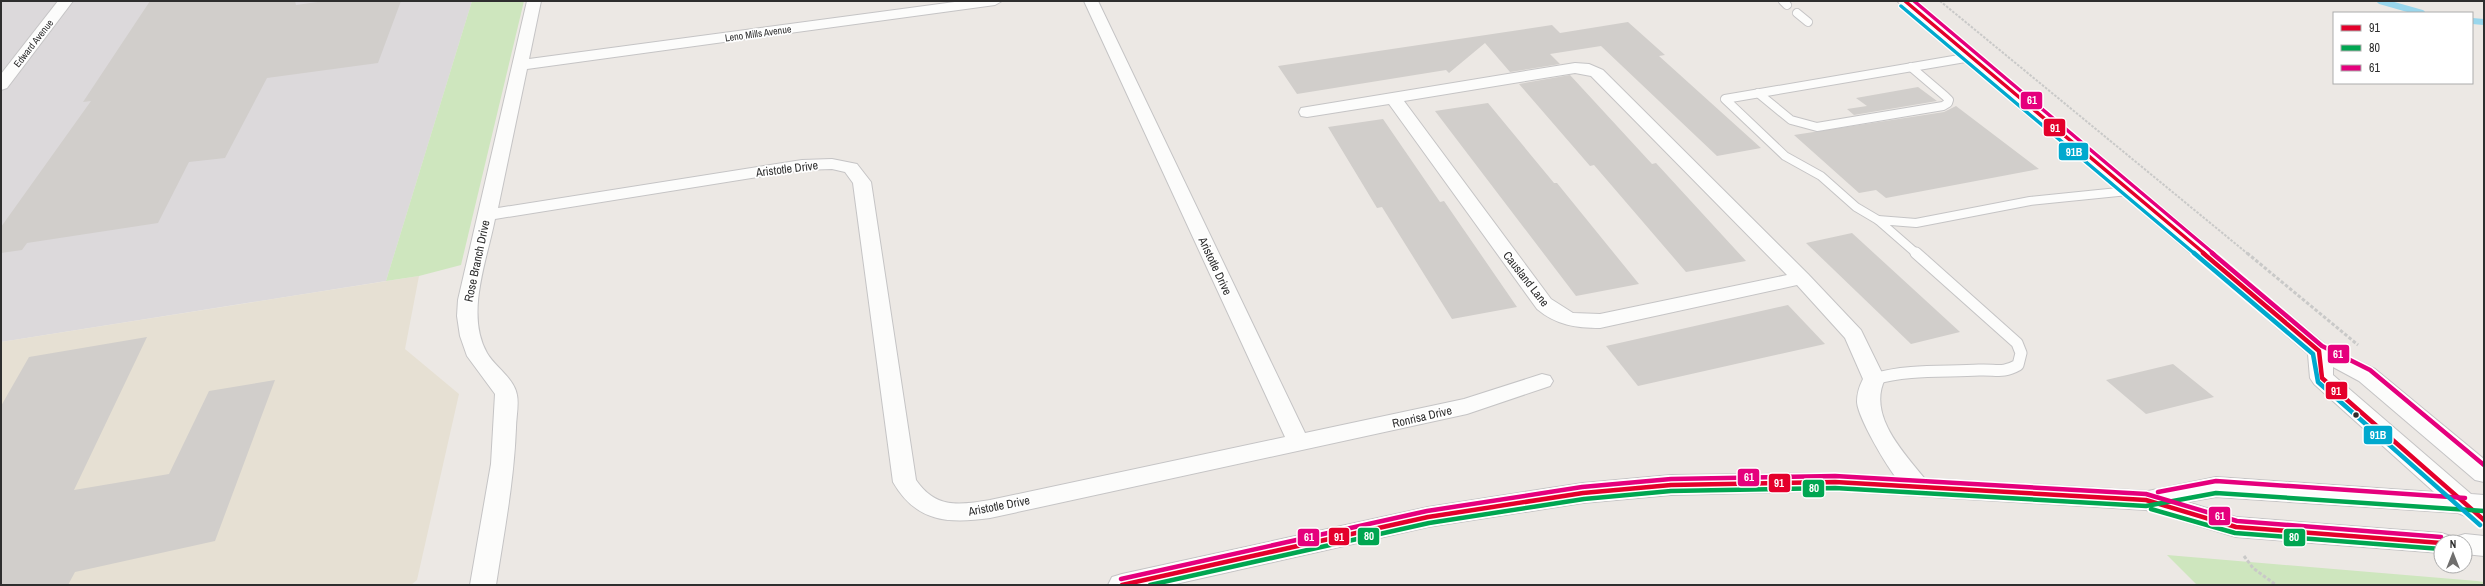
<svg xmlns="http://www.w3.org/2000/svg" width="2485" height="586" font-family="'Archivo Narrow',sans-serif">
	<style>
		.industrial { fill: #dcd9db }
		.education { fill: #e6e0d3 }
		.green { fill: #cee6be }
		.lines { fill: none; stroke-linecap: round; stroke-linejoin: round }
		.stream { stroke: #99d6ec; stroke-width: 6 }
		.building { fill: #d1cecb }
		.lane-far1-casing { stroke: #c5c4c5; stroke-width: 10 }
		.lane-casing { stroke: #c5c4c5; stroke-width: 13 }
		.street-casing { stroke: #c5c4c5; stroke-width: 2 }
		.secondary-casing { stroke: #c5c4c5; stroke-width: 2 }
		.path-far1 { stroke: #c9c9c8; stroke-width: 2; stroke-dasharray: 2.5 1.5; stroke-linecap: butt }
		.path { stroke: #c9c9c8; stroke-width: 3; stroke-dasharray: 3.5 2; stroke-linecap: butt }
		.lane-far1 { stroke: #fcfcfb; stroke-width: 8 }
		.lane { stroke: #fcfcfb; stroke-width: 11 }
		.street { fill: #fcfcfb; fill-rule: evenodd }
		.secondary { fill: #fcfcfb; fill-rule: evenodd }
		.bus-1-far1-casing { stroke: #fff; stroke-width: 6 }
		.bus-1-casing { stroke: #fff; stroke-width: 8 }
		.bus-2-casing { stroke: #fff; stroke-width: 8 }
		.bus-3-far1-casing { stroke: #fff; stroke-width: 6 }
		.bus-3-casing { stroke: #fff; stroke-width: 8 }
		.bus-4-far1-casing { stroke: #fff; stroke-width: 6 }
		.bus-4-casing { stroke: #fff; stroke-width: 8 }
		.bus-1-far1 { stroke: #e4002b; stroke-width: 3.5 }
		.bus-1 { stroke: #e4002b; stroke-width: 4.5 }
		.bus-2 { stroke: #00a651; stroke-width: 4.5 }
		.bus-3-far1 { stroke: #e5007d; stroke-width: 3.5 }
		.bus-3 { stroke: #e5007d; stroke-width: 4.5 }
		.bus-4-far1 { stroke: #00a9ce; stroke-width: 3.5 }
		.bus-4 { stroke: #00a9ce; stroke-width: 4.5 }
		.bus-dot { fill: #2e2e2e; stroke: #fff; stroke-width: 1.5 }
		.labels { text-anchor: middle; stroke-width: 3.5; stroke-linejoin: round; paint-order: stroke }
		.far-street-label { font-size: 10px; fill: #2e2e2e; stroke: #fff }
		.street-label { font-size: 12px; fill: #2e2e2e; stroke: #fff }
		.line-badge { stroke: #fff; stroke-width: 1.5 }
		.badge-label { font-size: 11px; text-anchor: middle; font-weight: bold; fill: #fff }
	</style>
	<rect width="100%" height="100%" fill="#ece8e4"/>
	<!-- industrial -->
	<path class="industrial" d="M1,1H472L386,281L1,342Z"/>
	<!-- education -->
	<path class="education" d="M419,276L405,349L459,394L417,580L411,585H1V342Z"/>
	<!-- green -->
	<g class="green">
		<path d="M472,1H524L461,265L419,276L386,281Z"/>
		<path d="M2167,555L2477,581L2484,582V585H2197Z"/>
	</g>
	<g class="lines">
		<!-- stream -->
		<g class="stream">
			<path d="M2380,1L2422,13"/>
			<path d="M2472,21L2484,22"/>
		</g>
	</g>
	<!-- building -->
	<g class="building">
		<path d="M150,1H295L296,5L325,1H401L378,63L267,78L225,158L189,162L158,223L27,243L22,250L1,253V227L91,101L83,102Z"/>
		<path d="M1628,22L1665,55L1659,56L1761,148L1717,156L1601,46L1550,54L1560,64L1510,72L1485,43L1449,73L1446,70L1297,94L1278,66L1552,25L1560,33Z"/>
		<path d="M1570,75L1652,164L1656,163L1746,261L1686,272L1594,165L1590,166L1519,84Z"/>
		<path d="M1918,87L1937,101L1854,115L1847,109L1867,106L1856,98Z"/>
		<path d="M1488,103L1554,183H1557L1639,284L1576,296L1435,111Z"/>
		<path d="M1956,106L2039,169L1886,198L1876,190L1859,193L1794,135L1944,112Z"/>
		<path d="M1383,119L1440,202L1444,201L1517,307L1452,319L1382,207L1377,208L1328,127Z"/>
		<path d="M1852,233L1960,332L1911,344L1806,243Z"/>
		<path d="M1788,305L1825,344L1638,386L1606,346Z"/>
		<path d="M147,337L74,490L169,474L209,391L275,380L215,541L75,572L68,585H1V406L29,357Z"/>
		<path d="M2173,364L2214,397L2146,414L2106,380Z"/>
	</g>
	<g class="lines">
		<defs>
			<g id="lane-far1">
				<path d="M1783,1L1787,5"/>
				<path d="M1797,13L1808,22"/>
				<path d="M1758,93L1791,120L1817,127L1943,106L1948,103L1949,100L1945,96L1911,67"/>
				<path d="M1878,220L1856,207L1821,176L1785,156L1725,99L1971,57"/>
				<path d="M1917,254L1878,220L1916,223L2030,201L2128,191"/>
			</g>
			<path id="lane" d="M1874,379C1907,369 1945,372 1979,370C1996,369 2002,374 2018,365L2021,353L2017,343L1916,253"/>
			<g id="street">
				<path d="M58,1H73L7,88L1,90V74Z"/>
				<path d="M527,1H541L529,59L962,1H1002L995,5L527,69L498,208L802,160L832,159L857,164L871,182L916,480C936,509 959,505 990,500L1285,437L1084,1H1098L1305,433L1464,399L1542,374L1550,376L1553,381L1550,386L1467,414L990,518C948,524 916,522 893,482L853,183L845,172L832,169L802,170L495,219C487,260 465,314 487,353C495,367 514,378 517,395C519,405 516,418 516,428C514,481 504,533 496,585H470L491,464L495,394L467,356L460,336L457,316L458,300Z"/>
				<path d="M1575,63L1589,64L1603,70L1808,274L1861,330L1885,379C1867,415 1904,453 1925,479L1929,485L1925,491C1920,493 1916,494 1910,492C1896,485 1858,419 1857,402C1857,393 1859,387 1863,379L1845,338L1797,285L1600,328C1576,328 1556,325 1537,309L1389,104L1307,117L1301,116L1299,112L1301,108L1307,107ZM1575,73L1591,76L1787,275L1600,314L1573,313L1551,299L1404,101Z"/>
			</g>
			<path id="secondary" d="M1897,1H1915L2327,346L2375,369L2484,459V482L2475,480L2359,381L2333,367V375L2471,494L2484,495V515L2468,517L2458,513L2216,497L2187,502L2236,517L2441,533L2451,536L2453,541L2455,537L2465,534L2484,536V556L2465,554V542H2441V553L2236,537L2146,510L1835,491L1671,495L1583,503L1428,527L1171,585H1108L1112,577L1122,574L1428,507L1583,483L1671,475L1835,473L2148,491L2216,477L2434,492L2314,384L2310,378L2308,354Z"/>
		</defs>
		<!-- lane-far1 casing -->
		<use href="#lane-far1" class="lane-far1-casing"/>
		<!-- lane casing -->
		<use href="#lane" class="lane-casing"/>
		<!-- street casing -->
		<use href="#street" class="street-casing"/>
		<!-- secondary casing -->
		<use href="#secondary" class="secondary-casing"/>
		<!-- path-far1 -->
		<path class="path-far1" d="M1940,1L2248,254"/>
		<!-- path -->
		<g class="path">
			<path d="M2247,253L2358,345"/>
			<path d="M2244,556L2253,568L2276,585"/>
		</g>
		<!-- lane-far1 -->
		<use href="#lane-far1" class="lane-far1"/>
		<!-- lane -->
		<use href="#lane" class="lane"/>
		<!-- street -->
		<use href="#street" class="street"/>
		<!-- secondary -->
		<use href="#secondary" class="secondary"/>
		<defs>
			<path id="bus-1-far1" d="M1905,1L2205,254"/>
			<g id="bus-1">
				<path d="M2203,253L2319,351L2322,378L2484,520"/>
				<path d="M1122,585L1428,517L1583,493L1671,485L1835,482L2146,500L2236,527L2441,543"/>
			</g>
			<g id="bus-2">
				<path d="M2151,509L2235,533L2441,549"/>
				<path d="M1150,585L1429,523L1584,499L1671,491L1835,488L2146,506L2216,493L2484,511"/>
			</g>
			<path id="bus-3-far1" d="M1914,1L2214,254"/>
			<g id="bus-3">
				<path d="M2212,253L2322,346L2370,370L2484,465"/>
				<path d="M2158,492L2216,481L2465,498"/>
				<path d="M1121,579L1427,511L1582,487L1671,479L1835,476L2146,494L2237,521L2441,537"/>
			</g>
			<path id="bus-4-far1" d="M1901,6L2195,254"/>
			<path id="bus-4" d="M2194,253L2313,354L2318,382L2480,525"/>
		</defs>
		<!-- bus-1-far1 casing -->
		<use href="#bus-1-far1" class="bus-1-far1-casing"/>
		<!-- bus-1 casing -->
		<use href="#bus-1" class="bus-1-casing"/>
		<!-- bus-2 casing -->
		<use href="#bus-2" class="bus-2-casing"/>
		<!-- bus-3-far1 casing -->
		<use href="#bus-3-far1" class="bus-3-far1-casing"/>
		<!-- bus-3 casing -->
		<use href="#bus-3" class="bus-3-casing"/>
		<!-- bus-4-far1 casing -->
		<use href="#bus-4-far1" class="bus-4-far1-casing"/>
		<!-- bus-4 casing -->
		<use href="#bus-4" class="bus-4-casing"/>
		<!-- bus-1-far1 -->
		<use href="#bus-1-far1" class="bus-1-far1"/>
		<!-- bus-1 -->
		<use href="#bus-1" class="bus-1"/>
		<!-- bus-2 -->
		<use href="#bus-2" class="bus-2"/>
		<!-- bus-3-far1 -->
		<use href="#bus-3-far1" class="bus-3-far1"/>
		<!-- bus-3 -->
		<use href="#bus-3" class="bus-3"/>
		<!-- bus-4-far1 -->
		<use href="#bus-4-far1" class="bus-4-far1"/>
		<!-- bus-4 -->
		<use href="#bus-4" class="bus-4"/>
	</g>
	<!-- markers -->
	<circle class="bus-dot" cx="2356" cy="415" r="3.5"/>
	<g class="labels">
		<!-- far-street labels -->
		<g class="far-street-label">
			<text transform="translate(758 33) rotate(-8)" y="4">Leno Mills Avenue</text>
			<text transform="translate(33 43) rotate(-52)" y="4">Edward Avenue</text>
		</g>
		<!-- street labels -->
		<g class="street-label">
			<text transform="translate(787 169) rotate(-7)" y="4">Aristotle Drive</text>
			<text transform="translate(477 261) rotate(-78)" y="4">Rose Branch Drive</text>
			<text transform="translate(1215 266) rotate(65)" y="4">Aristotle Drive</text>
			<text transform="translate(1526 279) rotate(52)" y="4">Causland Lane</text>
			<text transform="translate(1422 417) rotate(-13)" y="4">Ronrisa Drive</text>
			<text transform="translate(999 506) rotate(-11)" y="4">Aristotle Drive</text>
		</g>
	</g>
	<g class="line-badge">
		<rect x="2020" y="91" width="23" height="19" rx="4" fill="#e5007d"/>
		<rect x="2043" y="118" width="23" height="19" rx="4" fill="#e4002b"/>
		<rect x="2058" y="142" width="31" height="19" rx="4" fill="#00a9ce"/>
		<rect x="2327" y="344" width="23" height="20" rx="4" fill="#e5007d"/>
		<rect x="2325" y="381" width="23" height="19" rx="4" fill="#e4002b"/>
		<rect x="2363" y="425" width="30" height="20" rx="4" fill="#00a9ce"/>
		<rect x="1737" y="468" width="23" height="19" rx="4" fill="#e5007d"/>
		<rect x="1768" y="473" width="23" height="20" rx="4" fill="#e4002b"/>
		<rect x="1802" y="479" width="23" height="19" rx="4" fill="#00a651"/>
		<rect x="2208" y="506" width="23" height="20" rx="4" fill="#e5007d"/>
		<rect x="1357" y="527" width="23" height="19" rx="4" fill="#00a651"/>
		<rect x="1328" y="527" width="22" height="19" rx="4" fill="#e4002b"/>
		<rect x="1297" y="528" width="23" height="19" rx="4" fill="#e5007d"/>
		<rect x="2283" y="528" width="23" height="19" rx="4" fill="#00a651"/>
	</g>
	<g class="badge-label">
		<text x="2032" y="104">61</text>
		<text x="2055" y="132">91</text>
		<text x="2074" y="156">91B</text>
		<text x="2338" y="358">61</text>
		<text x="2336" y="395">91</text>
		<text x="2378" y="439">91B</text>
		<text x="1749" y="481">61</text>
		<text x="1779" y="487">91</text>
		<text x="1814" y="492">80</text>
		<text x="2220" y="520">61</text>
		<text x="1369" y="540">80</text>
		<text x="1339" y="541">91</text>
		<text x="1309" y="541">61</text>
		<text x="2294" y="541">80</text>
	</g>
	<!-- border -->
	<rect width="2485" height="586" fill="none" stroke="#2e2e2e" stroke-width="4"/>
	<!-- legend -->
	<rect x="2333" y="12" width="140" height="72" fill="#ffffff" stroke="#ababab"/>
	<rect x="2341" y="25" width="20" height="6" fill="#e4002b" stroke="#ababab"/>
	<text x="2369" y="32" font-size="12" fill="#2e2e2e">91</text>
	<rect x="2341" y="45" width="20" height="6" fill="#00a651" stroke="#ababab"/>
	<text x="2369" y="52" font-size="12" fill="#2e2e2e">80</text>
	<rect x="2341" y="65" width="20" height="6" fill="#e5007d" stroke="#ababab"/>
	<text x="2369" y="72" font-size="12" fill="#2e2e2e">61</text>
	<!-- north arrow -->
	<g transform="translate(2453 554)"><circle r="19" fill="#ffffff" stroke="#ababab"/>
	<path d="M0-3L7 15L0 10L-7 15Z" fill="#706f6e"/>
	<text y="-6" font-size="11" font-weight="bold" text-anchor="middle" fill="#2e2e2e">N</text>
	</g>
</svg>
